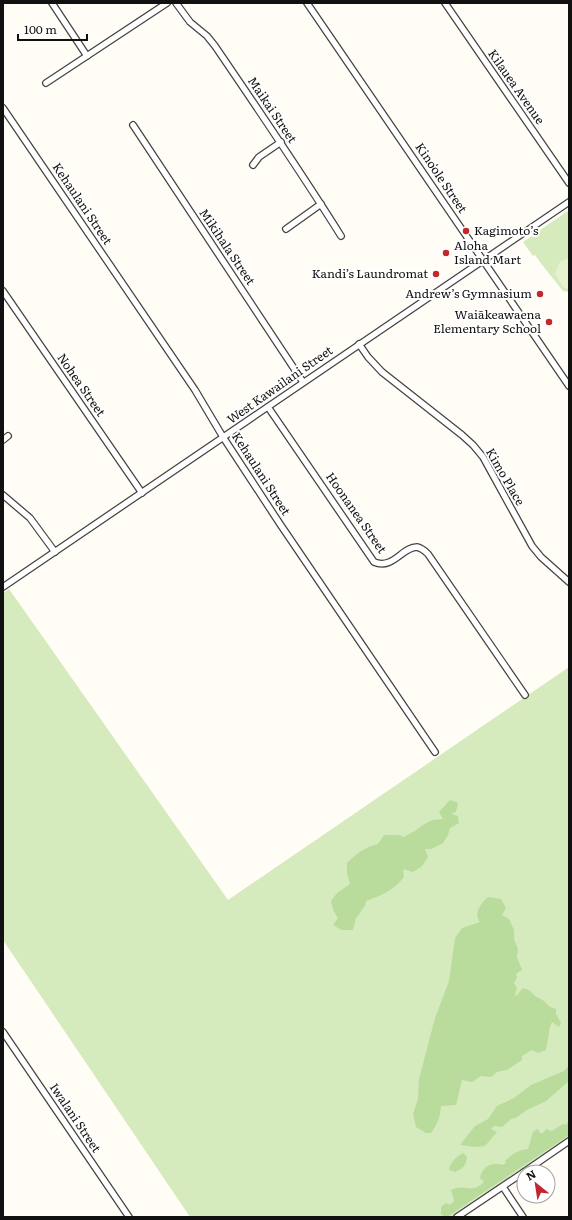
<svg xmlns="http://www.w3.org/2000/svg" width="572" height="1220" font-family="Literata,serif">
	<style>
		.green { fill: #d5ebbd }
		.forest { fill: #b9dc9c }
		.pitch { fill: #e6f2cf }
		.lines { fill: none; stroke-linecap: round; stroke-linejoin: round }
		.minor-casing { stroke: #444; stroke-width: 8 }
		.minor { stroke: #fff; stroke-width: 5.5 }
		.poi-dot { fill: #c4262e; stroke: #fff; stroke-width: 1.5 }
		.labels { text-anchor: middle; stroke-width: 4; stroke-linejoin: round; paint-order: stroke }
		.street-label { font-size: 12px; fill: #111; stroke: #fff }
		.poi-label { font-size: 12px; fill: #111; stroke: #fff; text-anchor: end }
	</style>
	<rect width="100%" height="100%" fill="#fffdf5"/>
	<!-- green -->
	<g class="green">
		<path d="M569,210V292L563,291C554,279 544,268 535,255L533,256L523,242Z"/>
		<path d="M9,589L228,900L569,667V1137L451,1217H190L3,940V593Z"/>
	</g>
	<!-- forest -->
	<g class="forest">
		<path d="M450,800L458,803L456,812L451,814L458,816L459,823L450,828L448,835L443,843L431,849H425L428,857L422,866L413,872L403,869L404,877C393,891 382,895 366,901L365,906L356,918L353,930H342L333,925L338,918L333,910L331,901L337,893L350,884L347,873V863C356,854 365,847 378,844L384,835H399L404,837L415,831L423,825L432,820L443,819L439,812Z"/>
		<path d="M488,897L501,899L506,908L502,915L509,919L514,930V939L518,949L517,957L522,970L516,974L517,978L514,983L517,988L515,994L516,996L523,988L529,990L535,996L544,1001L550,1007L556,1009V1014L561,1023L559,1027L552,1022L550,1027L546,1050L538,1053L532,1050L522,1056V1060L507,1070L497,1072L491,1077L481,1076L472,1082L462,1080L456,1105L441,1106C440,1118 438,1123 431,1133H426L416,1127L413,1114L418,1099L419,1079L435,1018L449,981L455,938L462,928L480,922C473,913 481,903 488,897Z"/>
		<path d="M569,1065V1081L546,1101L527,1110L517,1117L511,1119L502,1127L494,1126L491,1129L497,1132L485,1146L475,1147L460,1145L475,1126L488,1119L497,1106L514,1098L531,1085L564,1071Z"/>
		<path d="M568,1122H569V1135L447,1217H445L441,1214V1207L446,1203L450,1205L454,1201L451,1190C466,1183 470,1195 484,1182L480,1178C482,1167 492,1161 503,1165L506,1163L505,1161C512,1154 518,1150 528,1149L533,1132L538,1129L540,1133H543L546,1129L552,1131L563,1124L566,1125Z"/>
		<path d="M463,1153L467,1157C466,1165 463,1169 455,1172L449,1170C450,1162 456,1157 463,1153Z"/>
	</g>
	<!-- pitch -->
	<path class="pitch" d="M569,258V289L563,287L555,274L560,262Z"/>
	<g class="lines">
		<defs>
			<g id="minor">
				<path d="M52,3L87,56"/>
				<path d="M176,3L190,22L207,36L215,46C258,109 301,172 341,236"/>
				<path d="M307,3L569,386"/>
				<path d="M445,3L569,183"/>
				<path d="M46,83L167,3"/>
				<path d="M3,108L195,390L223,437L280,524L435,752"/>
				<path d="M133,125L303,382"/>
				<path d="M253,165L259,157L281,142"/>
				<path d="M286,229L321,204"/>
				<path d="M3,291L142,493"/>
				<path d="M359,344L368,357L382,372L462,435L473,445L483,457L532,546L541,557L569,582"/>
				<path d="M268,407L374,562C393,570 402,547 417,547C422,548 425,551 428,554L525,695"/>
				<path d="M3,440L8,436"/>
				<path d="M3,495L30,518L55,552"/>
				<path d="M3,587L569,202"/>
				<path d="M3,1032L129,1217"/>
				<path d="M524,1172L569,1141"/>
				<path d="M503,1187L523,1217"/>
				<path d="M457,1217L524,1172"/>
			</g>
		</defs>
		<!-- minor casing -->
		<use href="#minor" class="minor-casing"/>
		<!-- minor -->
		<use href="#minor" class="minor"/>
	</g>
	<!-- markers -->
	<g class="poi-dot">
		<circle cx="466" cy="231" r="4"/>
		<circle cx="446" cy="253" r="4"/>
		<circle cx="436" cy="274" r="4"/>
		<circle cx="540" cy="294" r="4"/>
		<circle cx="549" cy="322" r="4"/>
	</g>
	<g class="labels">
		<!-- street labels -->
		<g class="street-label">
			<text transform="translate(516 87) rotate(55)" y="4">Kilauea Avenue</text>
			<text transform="translate(272 110) rotate(56)" y="4">Maikai Street</text>
			<text transform="translate(441 178) rotate(56)" y="4">Kinoʻole Street</text>
			<text transform="translate(82 204) rotate(56)" y="4">Kehaulani Street</text>
			<text transform="translate(227 247) rotate(56)" y="4">Mikihala Street</text>
			<text transform="translate(81 385) rotate(55)" y="4">Nohea Street</text>
			<text transform="translate(280 385) rotate(-35)" y="4">West Kawailani Street</text>
			<text transform="translate(261 474) rotate(57)" y="4">Kehaulani Street</text>
			<text transform="translate(505 477) rotate(60)" y="4">Kimo Place</text>
			<text transform="translate(356 513) rotate(55)" y="4">Hoonanea Street</text>
			<text transform="translate(75 1118) rotate(56)" y="4">Iwalani Street</text>
		</g>
		<!-- poi labels -->
		<g class="poi-label">
			<text x="474" y="235" text-anchor="start">Kagimoto’s</text>
			<text x="454" y="250" text-anchor="start">Aloha<tspan x="454" dy="14">Island Mart</tspan></text>
			<text x="428" y="278">Kandi’s Laundromat</text>
			<text x="532" y="298">Andrew’s Gymnasium</text>
			<text x="541" y="319">Waiākeawaena<tspan x="541" dy="14">Elementary School</tspan></text>
		</g>
	</g>
	<!-- border -->
	<rect width="572" height="1220" fill="none" stroke="#111111" stroke-width="8"/>
	<!-- north arrow -->
	<g transform="translate(536 1184) rotate(330)"><circle r="19" fill="#ffffff" stroke="#a0a0a0"/>
	<path d="M0-3L7 15L0 10L-7 15Z" fill="#c4262e"/>
	<text y="-6" font-size="11" font-weight="bold" text-anchor="middle" fill="#111111">N</text>
	</g>
	<!-- scale -->
	<path d="M18 34v6h69v-6" fill="none" stroke="#111111" stroke-width="2"/>
	<text x="24" y="34" font-size="12" fill="#111111" stroke="#ffffff" stroke-width="3" paint-order="stroke">100 m</text>
</svg>
